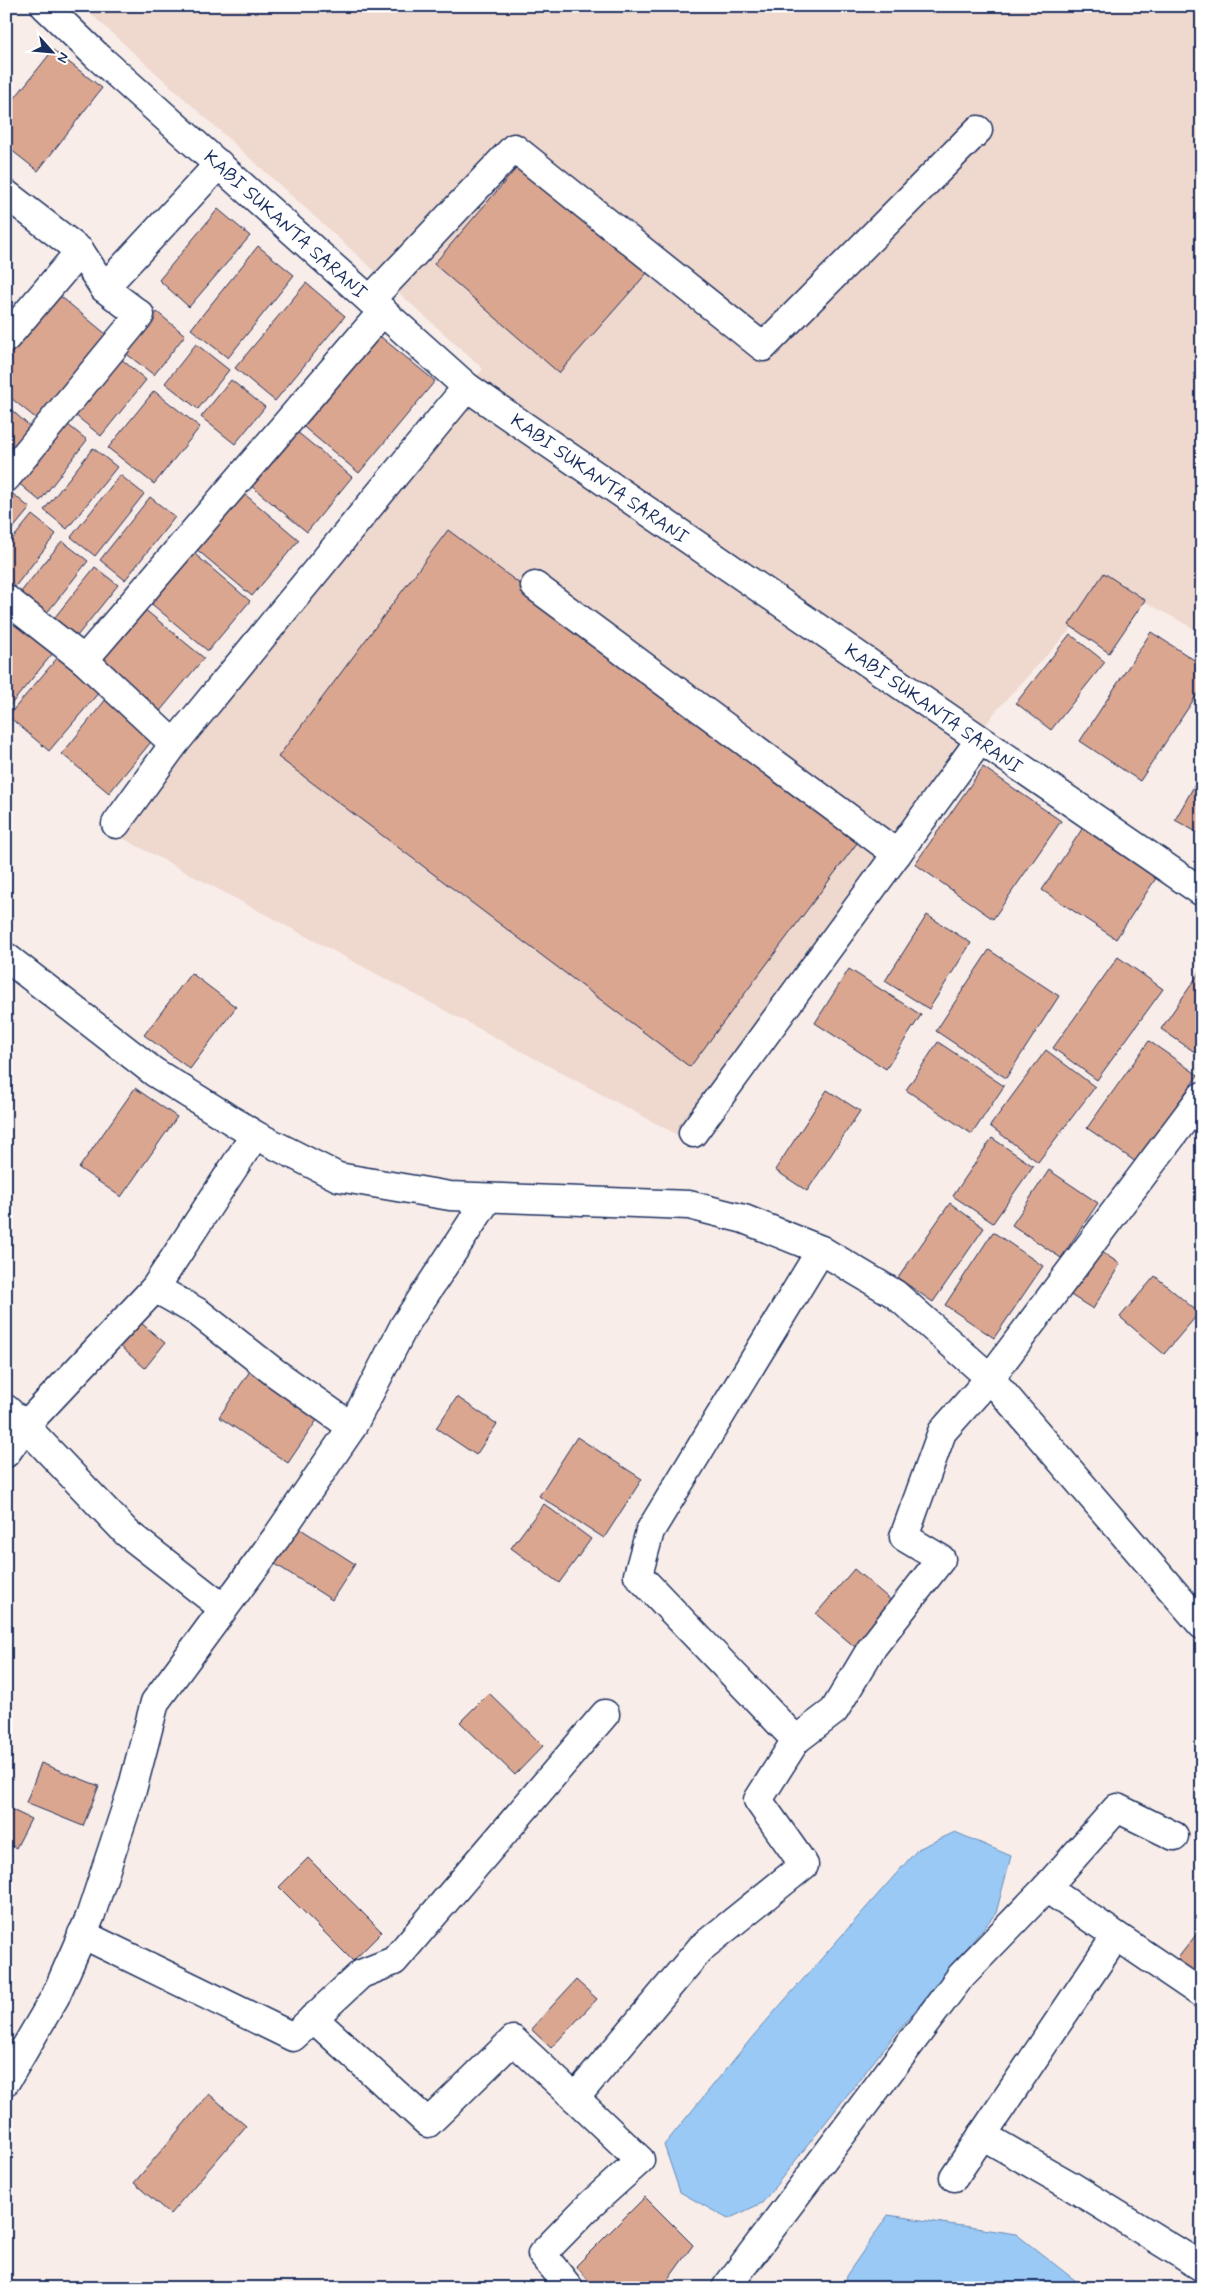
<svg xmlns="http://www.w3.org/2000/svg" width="1208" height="2294" font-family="Mynerve,sans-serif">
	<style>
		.built { fill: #efd8ce }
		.water { fill: #9ac9f5; stroke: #678bb9 }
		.building { fill: #dba690; stroke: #1b2f5e }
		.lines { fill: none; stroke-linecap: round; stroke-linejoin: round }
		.minor-casing { stroke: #1b2f5e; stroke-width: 31 }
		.minor { stroke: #fff; stroke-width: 28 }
		.labels { text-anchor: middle; stroke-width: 4.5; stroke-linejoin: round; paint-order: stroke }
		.street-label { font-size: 19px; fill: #1b2f5e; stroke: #fff }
	</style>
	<rect width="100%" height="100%" fill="#f8ede9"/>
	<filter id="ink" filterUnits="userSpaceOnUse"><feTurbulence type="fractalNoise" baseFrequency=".02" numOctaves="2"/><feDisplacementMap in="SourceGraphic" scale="10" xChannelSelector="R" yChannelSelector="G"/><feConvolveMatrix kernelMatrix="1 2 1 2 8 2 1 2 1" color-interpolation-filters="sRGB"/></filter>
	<g filter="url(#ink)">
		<!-- built -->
		<path class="built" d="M82,6H1202V633L1112,584L995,712L689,1141L113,833L483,369Z"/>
		<!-- water -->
		<g class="water">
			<path d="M955,1832L1011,1856L996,1913L893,2037L762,2203L728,2219L680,2192L664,2145L754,2035L918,1849Z"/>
			<path d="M888,2215L1016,2234L1085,2288H844L846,2276Z"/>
		</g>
		<!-- building -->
		<g class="building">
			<path d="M53,50L102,88L38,171L6,146V109Z"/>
			<path d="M521,163L647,273L559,373L434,264Z"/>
			<path d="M218,209L250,236L189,307L159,280Z"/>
			<path d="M258,246L294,275L228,358L191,329Z"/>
			<path d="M306,283L345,316L275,401L235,368Z"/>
			<path d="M59,295L107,335L38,420L6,394V360Z"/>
			<path d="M157,312L185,335L154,375L124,352Z"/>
			<path d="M376,333L435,381L359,473L300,424Z"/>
			<path d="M196,344L229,370L198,409L165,383Z"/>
			<path d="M120,358L146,380L101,436L75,415Z"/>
			<path d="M231,380L265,407L235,444L201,417Z"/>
			<path d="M154,391L200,427L154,484L108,448Z"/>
			<path d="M6,405L37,433L6,466Z"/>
			<path d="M63,421L87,440L40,501L16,481Z"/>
			<path d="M296,431L352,477L307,532L250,485Z"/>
			<path d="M93,448L117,467L67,529L44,510Z"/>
			<path d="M120,475L144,494L95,556L71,537Z"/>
			<path d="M8,490L30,508L6,537V492Z"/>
			<path d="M242,492L299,540L252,596L195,548Z"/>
			<path d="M150,497L175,517L125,580L100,560Z"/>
			<path d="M32,515L56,534L10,593L6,590V547Z"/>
			<path d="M448,530L860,839L690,1067L278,757Z"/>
			<path d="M62,541L88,561L42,619L16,598Z"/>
			<path d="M189,549L250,601L208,651L147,600Z"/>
			<path d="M95,567L118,585L73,641L51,622Z"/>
			<path d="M1104,573L1145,600L1109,653L1069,625Z"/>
			<path d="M138,604L204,658L160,711L94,657Z"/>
			<path d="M6,615L53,653L8,708L6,707Z"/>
			<path d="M1151,632L1202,665V687L1140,781L1080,741Z"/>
			<path d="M1070,634L1105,662L1051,730L1016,703Z"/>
			<path d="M59,656L100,691L49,751L8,716Z"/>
			<path d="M107,698L155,737L109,793L62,754Z"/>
			<path d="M983,767L1061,821L993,919L915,864Z"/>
			<path d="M1202,772V835L1175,820Z"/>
			<path d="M1086,823L1160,872L1116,939L1042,890Z"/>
			<path d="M927,915L971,943L929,1009L885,981Z"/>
			<path d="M989,950L1059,996L1006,1078L936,1031Z"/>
			<path d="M1118,957L1163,989L1097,1080L1053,1048Z"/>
			<path d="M849,969L921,1015L886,1069L815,1023Z"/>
			<path d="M1202,969V1057L1161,1029Z"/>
			<path d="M191,973L236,1007L190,1069L144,1035Z"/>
			<path d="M1149,1041L1198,1075L1136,1162L1087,1128Z"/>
			<path d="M938,1042L1004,1086L972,1134L906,1090Z"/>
			<path d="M1046,1050L1095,1087L1038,1162L990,1126Z"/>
			<path d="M135,1088L177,1117L121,1197L79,1168Z"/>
			<path d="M827,1090L860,1111L807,1191L775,1170Z"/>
			<path d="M992,1138L1033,1166L993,1223L953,1196Z"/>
			<path d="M1049,1170L1098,1203L1061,1258L1012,1225Z"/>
			<path d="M950,1203L984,1228L933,1302L898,1278Z"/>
			<path d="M993,1232L1043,1266L994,1338L945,1305Z"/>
			<path d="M1096,1248L1120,1264L1093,1309L1069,1294Z"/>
			<path d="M1155,1276L1199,1313L1164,1354L1120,1317Z"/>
			<path d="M134,1317L165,1343L145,1368L114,1341Z"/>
			<path d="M250,1371L319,1417L288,1463L219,1417Z"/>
			<path d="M457,1397L497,1424L476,1455L436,1428Z"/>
			<path d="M577,1437L642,1479L604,1538L539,1496Z"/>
			<path d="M544,1504L591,1539L559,1583L511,1548Z"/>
			<path d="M296,1526L355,1564L332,1600L272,1562Z"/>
			<path d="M854,1569L893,1602L855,1647L816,1614Z"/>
			<path d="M489,1693L543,1746L515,1775L460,1722Z"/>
			<path d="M41,1763L99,1786L83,1826L26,1803Z"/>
			<path d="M6,1807L31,1819L16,1848L6,1843Z"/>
			<path d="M308,1858L382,1932L353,1961L279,1887Z"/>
			<path d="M1202,1927V1981L1175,1962Z"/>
			<path d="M576,1980L597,1999L551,2048L531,2029Z"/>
			<path d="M209,2094L246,2126L170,2214L134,2183Z"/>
			<path d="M645,2197L693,2245L662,2288H595L576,2266Z"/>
		</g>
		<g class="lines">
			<defs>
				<g id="minor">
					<path d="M45,6L96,55L467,387L1202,892"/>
					<path d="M6,194L80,251L104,288"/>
					<path d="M370,300L514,148L763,347L978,130"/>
					<path d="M6,338L80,251"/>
					<path d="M6,478L140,315L104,288L219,164"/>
					<path d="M535,586L897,854"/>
					<path d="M6,599L84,660L174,744"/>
					<path d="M84,660L383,311"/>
					<path d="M116,824L174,744L467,387"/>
					<path d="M6,957L154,1072L255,1135L338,1177L450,1196L689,1205L744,1219L821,1250L895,1294L990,1378L1202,1625"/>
					<path d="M693,1133L980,740"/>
					<path d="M155,1288L199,1313L274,1372L352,1427"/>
					<path d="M6,1409L25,1426L127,1533L223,1608"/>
					<path d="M6,1453L25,1426L155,1288L255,1135"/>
					<path d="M796,1740L834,1711L871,1649L941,1559L904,1537L942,1432L990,1378L1202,1096"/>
					<path d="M1046,1888L1202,1994"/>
					<path d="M82,1934L293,2037L361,1974L394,1961L605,1714"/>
					<path d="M313,2018L428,2123L513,2040L575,2098"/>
					<path d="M6,2081L55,1997L90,1917L132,1790L155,1702L276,1538L352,1427L404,1326L488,1198"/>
					<path d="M982,2135L1071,2186L1202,2267"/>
					<path d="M954,2177L1116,1936"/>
					<path d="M569,2288L542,2254L589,2206L640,2160L575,2098L701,1948L804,1865L758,1800L796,1740L638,1575L650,1531L821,1250"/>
					<path d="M726,2288L961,1976L1046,1888L1117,1808L1174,1836"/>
				</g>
			</defs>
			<!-- minor casing -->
			<use href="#minor" class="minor-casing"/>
			<!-- minor -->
			<use href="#minor" class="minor"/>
		</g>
	</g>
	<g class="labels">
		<!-- street labels -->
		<g class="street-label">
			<text transform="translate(286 224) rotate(42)" y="7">KABI SUKANTA SARANI</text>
			<text transform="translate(600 478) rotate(35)" y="7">KABI SUKANTA SARANI</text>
			<text transform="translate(934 708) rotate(35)" y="7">KABI SUKANTA SARANI</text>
		</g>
	</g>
	<!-- margin -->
	<rect width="1208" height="2294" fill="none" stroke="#fff" stroke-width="25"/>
	<rect x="12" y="12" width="1183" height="2269" fill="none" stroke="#1b2f5e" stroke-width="2" filter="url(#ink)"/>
	<!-- north arrow -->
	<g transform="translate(52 52) rotate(117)" stroke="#ffffff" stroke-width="4" paint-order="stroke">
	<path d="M0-4L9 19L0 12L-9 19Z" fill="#1b2f5e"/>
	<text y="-8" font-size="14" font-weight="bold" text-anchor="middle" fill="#1b2f5e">N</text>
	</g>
</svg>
